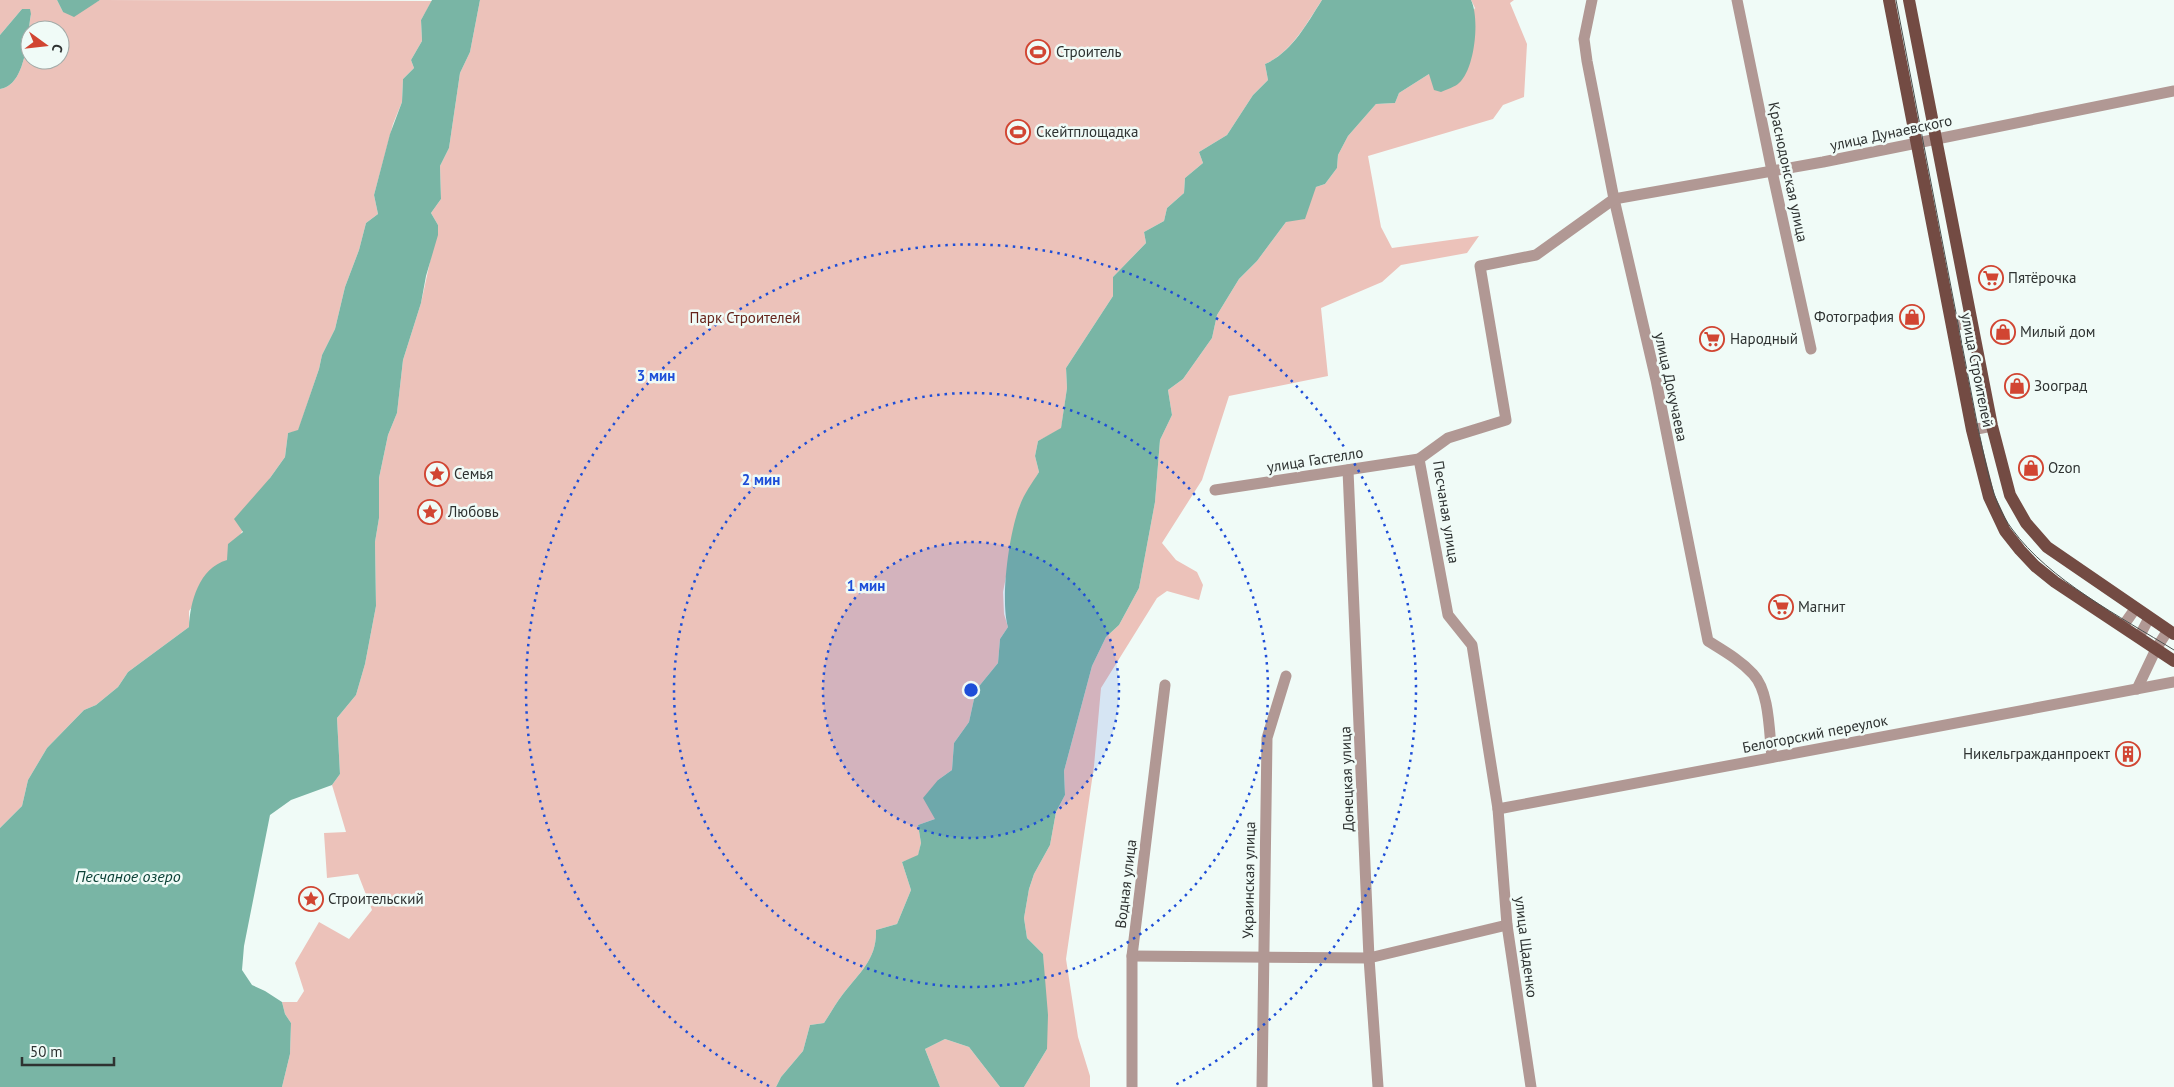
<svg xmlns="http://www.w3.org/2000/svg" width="2174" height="1087" font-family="'PT Sans',sans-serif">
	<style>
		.green { fill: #ecc2ba; fill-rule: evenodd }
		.water { fill: #79b5a5 }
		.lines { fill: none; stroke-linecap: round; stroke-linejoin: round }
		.street { stroke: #b19894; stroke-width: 11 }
		.primary { stroke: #734b43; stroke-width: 12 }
		.tram { stroke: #4c514f; stroke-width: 1 }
		.ring { fill: none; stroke: #1d4ed8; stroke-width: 2.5; stroke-dasharray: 2.5 5 }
		.labels { text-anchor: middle; stroke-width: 5; stroke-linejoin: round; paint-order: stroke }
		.poi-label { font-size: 15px; fill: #2e3231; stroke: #f0fbf7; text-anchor: start }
		.street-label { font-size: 15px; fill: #2e3231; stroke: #f0fbf7 }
		.park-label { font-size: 15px; fill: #66241b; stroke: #f0fbf7 }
		.water-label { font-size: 16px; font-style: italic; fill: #0c4237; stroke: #f0fbf7 }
		.centre { fill: #1d4ed8; stroke: #f0fbf7; stroke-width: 2.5 }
		.ring-label { font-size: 15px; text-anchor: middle; font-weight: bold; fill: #1d4ed8; stroke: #f0fbf7; stroke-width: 5; stroke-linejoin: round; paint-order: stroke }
	</style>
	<rect width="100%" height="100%" fill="#f0fbf7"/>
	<!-- green -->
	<g class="green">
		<path d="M0,0H57L63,12H79L100,0L432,1L421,20L422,41L411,60L414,68L403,79L402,102L393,124L374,195L378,214L366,223L359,250L345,287L335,329L322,355L319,369L298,431L288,433L285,457L270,478L227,560L189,611V627L128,672L118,687L96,705L84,710L47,748L28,780L22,806L0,828V89C27,85 27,35 31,14L22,9L0,35ZM30,30H60V60H30Z"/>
		<path d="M480,0H1322C1306,24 1292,52 1265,64L1268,80L1253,95L1227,135L1199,152L1203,163L1185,178L1184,193L1167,208L1164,221L1144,232L1146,243L1113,277V296L1066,368L1067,388L1061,429L1038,441L1035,456L1039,472L1020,505L1003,592L1004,614L1008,627L1000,639L998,663L976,690L969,722L954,743L952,770L938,780L935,819L918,825L921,843L918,856L902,862L911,890L897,924L876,930C877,959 860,972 843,994C836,1003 830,1014 824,1023L810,1025L803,1051L781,1077L776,1087H282L290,1054L291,1023L285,1014L282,1002H297L304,991L295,963L319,922L349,939L372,910L358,874L327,878L324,833L346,832L332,785L340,774L337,718L356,695L365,664L376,606L375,542L379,518V478L388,435L397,413L403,360L421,303L438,225L431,213L441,199L440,166L449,148L460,73L470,52Z"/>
		<path d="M1471,0H1514L1510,3L1527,44L1524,97L1503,105L1493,119L1368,156L1381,227L1392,248L1479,236L1467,253L1401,265L1382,282L1321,308L1328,376L1229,396L1202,480L1162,543L1176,560L1197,572L1203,585L1199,600L1167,591L1157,598L1101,688L1094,766L1066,959L1078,1037L1090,1076V1087H1024L1047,1049L1043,954L1027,938L1024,918L1029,889L1034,874L1050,845L1056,812L1065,795L1064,771L1092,666L1106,637L1119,625L1139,588L1155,502L1160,440L1172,415L1168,390L1183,379L1212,338L1217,315L1239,279L1257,261L1286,222L1316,187L1325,184L1337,168L1338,155L1348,136L1376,104L1395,103L1399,93L1429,74L1475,8Z"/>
		<path d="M945,1039L969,1047L1000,1087H940L925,1049Z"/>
	</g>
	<!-- water -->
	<g class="water">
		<path d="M57,0H100L74,17L63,12Z"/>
		<path d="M432,0H480L470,52L460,73L449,148L440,166L441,199L431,213L438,225V235L426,276L421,303L403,360L397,413L388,435L379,478V518L375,542L376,606L365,664L356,695L337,718L340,774L332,785L291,800L270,815L244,946L242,970L252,985L265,991L282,1002L285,1014L291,1023L290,1054L282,1087H0V828L22,806L28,780L47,748L84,710L96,705L118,687L128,672L189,627C190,602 199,568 227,560L228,544L243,532L234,519L270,478L285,457L288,433L298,430L319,369L322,355L335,329L345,287L359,250L366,223L378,214L374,195L390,134L402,102L403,79L414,68L411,60L422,41L421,20Z"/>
		<path d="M1322,0H1471C1480,18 1475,69 1459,83C1455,87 1447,89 1441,92L1434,90L1429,74L1399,93L1395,103L1376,104L1348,136L1338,155L1337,168L1325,184L1316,187L1305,219L1286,222L1257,261L1239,279L1217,315L1212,338L1183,379L1168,390L1172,415L1160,440L1155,502L1139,588L1119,625L1106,637L1092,666L1064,771L1065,795L1056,812L1050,845L1034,874L1029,889L1024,918L1027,938L1043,954L1048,1015L1047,1049L1024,1087H1000L969,1047L945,1039L925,1049L940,1087H776L781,1077L803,1051L810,1025L824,1023C830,1014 836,1003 843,994C860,972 877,959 876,930L897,924L911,890L902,862L918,855L921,843L918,825L935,819L923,798L938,780L952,770L954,743L969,722L976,690L998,663L1000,639L1008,627C1000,600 1009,532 1020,505C1024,494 1032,483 1039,472L1035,456L1038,441L1061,428L1067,388L1066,368L1113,296V277L1146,243L1144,232L1164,221L1167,208L1184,193L1185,178L1203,163L1199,152L1227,135L1253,95L1268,80L1265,64C1292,52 1306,25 1322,0Z"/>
		<path d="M22,9H30L31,14C27,35 27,85 0,89V35Z"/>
	</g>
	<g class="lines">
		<!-- street -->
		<g class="street">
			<path d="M1592,0L1584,39L1587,61L1614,199L1656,380L1708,641C1724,651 1740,660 1753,674C1770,692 1769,733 1772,757"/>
			<path d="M1737,0L1772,171L1811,349"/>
			<path d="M1952,326L1971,322"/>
			<path d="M1972,430L1992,426"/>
			<path d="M1348,470L1369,958L1378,1087"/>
			<path d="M1215,490L1419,459"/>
			<path d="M2123,626L2135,609"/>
			<path d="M2139,637L2149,618"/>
			<path d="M2137,689L2156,649L2168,630"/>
			<path d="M1498,809L2174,682"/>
			<path d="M1132,956L1369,958L1507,925"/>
			<path d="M1132,1087V956L1165,685"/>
			<path d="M1262,1087L1267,738L1286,676"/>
			<path d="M1531,1087L1507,925L1498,809L1472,645L1448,615L1419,459L1448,438L1506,420L1480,266L1536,255L1614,199L1823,162L2174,91"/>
		</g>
		<!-- primary -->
		<g class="primary">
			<path d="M1889,0L1972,430L1989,497L2005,531L2020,550L2035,566L2055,582L2174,661"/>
			<path d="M1909,0L1992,426L2010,495L2026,523L2047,547L2174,634"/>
		</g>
		<!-- tram -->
		<path class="tram" d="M1896,0L1978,428C1986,462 1991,501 2012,529C2049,580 2121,617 2174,650"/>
	</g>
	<!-- distance rings -->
	<circle cx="971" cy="690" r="148" fill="#1d4ed8" fill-opacity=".12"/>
	<g class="ring">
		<circle cx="971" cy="690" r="148"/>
		<circle cx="971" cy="690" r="297"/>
		<path d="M769 1086A445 445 0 1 1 1173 1086"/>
	</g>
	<!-- icons -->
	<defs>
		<symbol id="stadium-ring" viewBox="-11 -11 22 22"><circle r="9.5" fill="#f0fbf7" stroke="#d14532" stroke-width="1.5"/><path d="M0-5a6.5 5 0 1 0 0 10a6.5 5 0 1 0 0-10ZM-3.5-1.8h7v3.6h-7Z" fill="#d14532"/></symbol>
		<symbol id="supermarket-ring" viewBox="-11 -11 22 22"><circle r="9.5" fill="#f0fbf7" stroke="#d14532" stroke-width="1.5"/><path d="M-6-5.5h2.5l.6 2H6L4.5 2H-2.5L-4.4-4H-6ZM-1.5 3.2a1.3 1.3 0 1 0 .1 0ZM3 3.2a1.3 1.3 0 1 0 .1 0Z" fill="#d14532"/></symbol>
		<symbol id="shop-ring" viewBox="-11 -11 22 22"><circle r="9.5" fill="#f0fbf7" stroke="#d14532" stroke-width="1.5"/><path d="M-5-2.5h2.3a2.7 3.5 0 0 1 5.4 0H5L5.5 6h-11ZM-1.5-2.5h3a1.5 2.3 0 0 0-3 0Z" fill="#d14532"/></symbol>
		<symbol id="sight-ring" viewBox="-11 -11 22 22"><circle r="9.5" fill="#f0fbf7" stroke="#d14532" stroke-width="1.5"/><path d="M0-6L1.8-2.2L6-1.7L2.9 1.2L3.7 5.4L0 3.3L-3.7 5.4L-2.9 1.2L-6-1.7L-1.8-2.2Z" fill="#d14532"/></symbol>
		<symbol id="building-ring" viewBox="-11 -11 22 22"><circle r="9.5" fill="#f0fbf7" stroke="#d14532" stroke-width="1.5"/><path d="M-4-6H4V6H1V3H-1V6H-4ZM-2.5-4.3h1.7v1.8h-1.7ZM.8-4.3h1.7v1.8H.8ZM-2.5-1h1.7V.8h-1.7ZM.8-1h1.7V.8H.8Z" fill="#d14532"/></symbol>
	</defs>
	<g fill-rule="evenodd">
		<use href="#stadium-ring" x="1024" y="38" width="28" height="28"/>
		<use href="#stadium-ring" x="1004" y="118" width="28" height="28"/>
		<use href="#supermarket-ring" x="1977" y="264" width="28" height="28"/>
		<use href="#shop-ring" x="1898" y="303" width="28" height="28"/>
		<use href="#shop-ring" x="1989" y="318" width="28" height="28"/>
		<use href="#supermarket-ring" x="1698" y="325" width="28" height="28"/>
		<use href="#shop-ring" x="2003" y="372" width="28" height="28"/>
		<use href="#shop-ring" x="2017" y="454" width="28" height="28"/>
		<use href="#sight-ring" x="423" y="460" width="28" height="28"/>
		<use href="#sight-ring" x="416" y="498" width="28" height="28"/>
		<use href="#supermarket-ring" x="1767" y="593" width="28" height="28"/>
		<use href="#building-ring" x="2114" y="740" width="28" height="28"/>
		<use href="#sight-ring" x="297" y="885" width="28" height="28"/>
	</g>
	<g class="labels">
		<!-- poi labels -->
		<g class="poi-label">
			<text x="1056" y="57">Строитель</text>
			<text x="1036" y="137">Скейтплощадка</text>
			<text x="2008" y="283">Пятёрочка</text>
			<text x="1894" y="322" text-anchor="end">Фотография</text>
			<text x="2020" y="337">Милый дом</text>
			<text x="1730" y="344">Народный</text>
			<text x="2034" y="391">Зооград</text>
			<text x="2048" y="473">Ozon</text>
			<text x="454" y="479">Семья</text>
			<text x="448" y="517">Любовь</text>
			<text x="1798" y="612">Магнит</text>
			<text x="2110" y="759" text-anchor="end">Никельгражданпроект</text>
			<text x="328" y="904">Строительский</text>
		</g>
		<!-- street labels -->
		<g class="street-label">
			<text transform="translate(1891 133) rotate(-12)" y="5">улица Дунаевского</text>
			<text transform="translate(1788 172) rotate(78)" y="5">Краснодонская улица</text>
			<text transform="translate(1977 370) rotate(79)" y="5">улица Строителей</text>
			<text transform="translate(1671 387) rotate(78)" y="5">улица Докучаева</text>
			<text transform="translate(1315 460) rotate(-9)" y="5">улица Гастелло</text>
			<text transform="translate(1446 512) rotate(81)" y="5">Песчаная улица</text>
			<text transform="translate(1815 734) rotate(-11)" y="5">Белогорский переулок</text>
			<text transform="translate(1347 779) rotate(-92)" y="5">Донецкая улица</text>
			<text transform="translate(1249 880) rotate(-89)" y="5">Украинская улица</text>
			<text transform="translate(1126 884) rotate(-83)" y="5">Водная улица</text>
			<text transform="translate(1526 947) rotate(83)" y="5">улица Щаденко</text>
		</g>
		<!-- park labels -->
		<g class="park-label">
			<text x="745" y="323">Парк Строителей</text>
		</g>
		<!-- water labels -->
		<g class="water-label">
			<text x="128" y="882">Песчаное озеро</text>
		</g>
	</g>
	<circle cx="971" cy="690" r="8" class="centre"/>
	<g class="ring-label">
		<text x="656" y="381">3 мин</text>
		<text x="761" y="485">2 мин</text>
		<text x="866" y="591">1 мин</text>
	</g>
	<!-- north arrow -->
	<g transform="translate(45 45) rotate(105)"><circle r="24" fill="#f0fbf7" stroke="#a2aba8"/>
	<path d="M0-4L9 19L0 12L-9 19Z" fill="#d14532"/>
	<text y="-8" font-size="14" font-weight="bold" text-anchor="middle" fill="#2e3231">С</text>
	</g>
	<!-- scale -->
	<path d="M22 1057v8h92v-8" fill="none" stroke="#2e3231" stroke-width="2.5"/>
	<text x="30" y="1057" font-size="15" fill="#2e3231" stroke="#f0fbf7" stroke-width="4" paint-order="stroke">50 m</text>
</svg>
